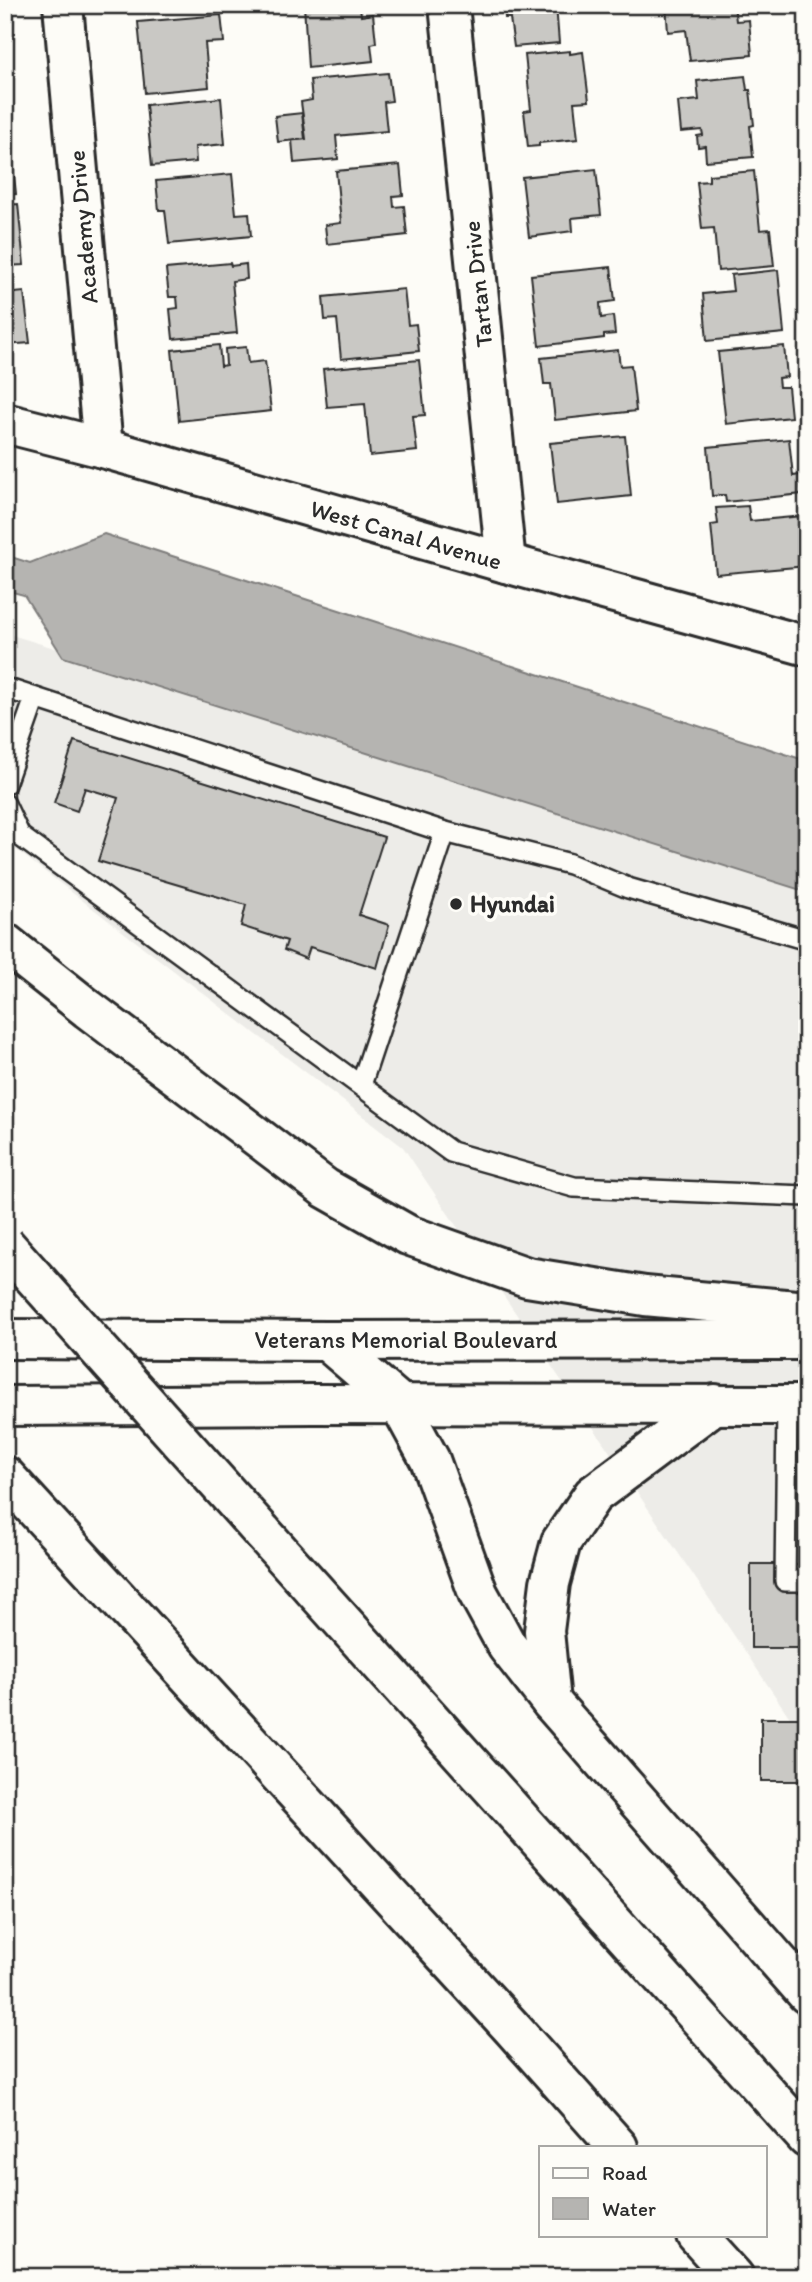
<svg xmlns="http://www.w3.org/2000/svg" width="812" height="2282" font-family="Itim,sans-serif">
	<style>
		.built { fill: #edece8 }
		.water { fill: #b5b4b1; stroke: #7e7d7b; stroke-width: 2 }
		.building { fill: #c9c8c4; stroke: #2b2b2b; stroke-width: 2 }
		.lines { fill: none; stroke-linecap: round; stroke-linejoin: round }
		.lane-casing { stroke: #2b2b2b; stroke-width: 24 }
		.street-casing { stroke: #2b2b2b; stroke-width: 44 }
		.primary-casing { stroke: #2b2b2b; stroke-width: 44 }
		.highway-casing { stroke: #2b2b2b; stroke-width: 44 }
		.lane { stroke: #fdfcf7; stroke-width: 19 }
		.street { stroke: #fdfcf7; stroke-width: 38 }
		.primary { stroke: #fdfcf7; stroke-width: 38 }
		.highway { stroke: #fdfcf7; stroke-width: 38 }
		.highway-bridge-casing { stroke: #2b2b2b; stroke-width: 44; stroke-linecap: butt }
		.highway-bridge { stroke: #fdfcf7; stroke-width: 38 }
		.poi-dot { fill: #2b2b2b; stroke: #fdfcf7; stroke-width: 2.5 }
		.labels { text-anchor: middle; stroke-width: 7; stroke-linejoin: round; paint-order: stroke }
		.street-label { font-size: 24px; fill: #2b2b2b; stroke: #fdfcf7 }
		.poi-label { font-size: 24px; font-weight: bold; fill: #2b2b2b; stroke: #fdfcf7; text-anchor: start }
	</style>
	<rect width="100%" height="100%" fill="#fdfcf7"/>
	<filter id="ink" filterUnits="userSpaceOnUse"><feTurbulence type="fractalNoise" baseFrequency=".0143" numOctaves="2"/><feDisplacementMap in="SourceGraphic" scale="14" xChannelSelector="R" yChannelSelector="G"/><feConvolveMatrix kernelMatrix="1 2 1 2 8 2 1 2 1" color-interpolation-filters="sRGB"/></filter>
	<g filter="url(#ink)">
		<!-- built -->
		<path class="built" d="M5,633L807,877V1743L403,1147L5,841Z"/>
		<!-- water -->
		<path class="water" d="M104,534L807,761V892L63,657L24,595L5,590V555L30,563Z"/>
		<!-- building -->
		<g class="building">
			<path d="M141,5H197L142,11Z"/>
			<path d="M304,5H360L361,16L373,14L376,43L371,44L373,61L308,68Z"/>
			<path d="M504,5H556L559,43L514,47L510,18H505Z"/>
			<path d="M666,5H734L736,21L749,20L752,55L690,61L686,30L668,32Z"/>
			<path d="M221,15L224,42L205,43L209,87L145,93L138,22Z"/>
			<path d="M570,51V54L583,52L589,101L574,102L578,139L539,143V146L528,147L524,111L531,110L525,55Z"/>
			<path d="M5,62L10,115L5,116Z"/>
			<path d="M388,73L392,101L384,102L387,131L336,136L338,159L294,163L292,140L306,139L301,102L312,100L310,80Z"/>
			<path d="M745,76L747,90H750L754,125L750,126L753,157L706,161L705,146L698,147L697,136L703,135L702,130L681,132L678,102L699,100L697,81Z"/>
			<path d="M221,98L225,144L195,147L196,162L152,166L146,105Z"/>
			<path d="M302,113L305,139L278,142L275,116Z"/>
			<path d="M5,148L7,166H13L16,194L5,195Z"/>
			<path d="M400,165L403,195L393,196L394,207L404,206L407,235L327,244L325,225L341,223L336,171Z"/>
			<path d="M596,169L601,215L572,218L573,231L529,237L522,177Z"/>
			<path d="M754,171L760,230L770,229L774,266L718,271L714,228L702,229L697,182L709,181V175Z"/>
			<path d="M232,174L236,214L249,213L251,236L169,244L165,210H159L156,181Z"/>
			<path d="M18,204L24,265L5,266V205Z"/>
			<path d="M230,263L231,266L246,264L247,279L232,281L237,333L173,339L170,309L178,308L177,297H169L166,269Z"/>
			<path d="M611,267L615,301L600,303L601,318L613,316L615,334L604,335V338L539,346L531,275Z"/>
			<path d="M778,270L784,333L707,341L703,294L733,291L731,275Z"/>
			<path d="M404,289L408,325L416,324L419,351L341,359L337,319L325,320L323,297Z"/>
			<path d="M24,292L30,343L5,345V294Z"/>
			<path d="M219,345L221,366L226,365L225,349L246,347L248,363L265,361L271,411L179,421L172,350Z"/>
			<path d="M784,346L787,377L778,378L779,387H788L791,417L726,424L718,352Z"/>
			<path d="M618,350L620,366L631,365L636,411L555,420L551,384H544L541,358Z"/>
			<path d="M419,360L425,415L413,416L417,451L370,456L365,404L327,407L323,369Z"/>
			<path d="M625,436L631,496L557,504L550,443Z"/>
			<path d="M789,439L793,476L800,475L802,494L726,502L725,495L712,496L708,447Z"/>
			<path d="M748,506L750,521L803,516L807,566L716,574L711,525L718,524L716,508Z"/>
			<path d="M74,741L384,837L359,915L389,925L377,968L310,947L306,959L284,950L287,941L241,926L246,905L98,861L118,798L85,788L77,811L54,803Z"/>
			<rect x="751" y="1564" width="56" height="84"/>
			<rect x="761" y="1718" width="46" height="63"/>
		</g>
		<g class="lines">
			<defs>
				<g id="lane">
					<path d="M5,688L445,832"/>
					<path d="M5,784L35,698"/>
					<path d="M5,804L20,836L451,1152L574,1187L807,1196"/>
					<path d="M361,1085L445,832L570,864L628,888L807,940"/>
					<path d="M787,1405L785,1581H807"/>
				</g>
				<g id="street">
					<path d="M63,5L103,448"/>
					<path d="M449,5L506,563"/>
					<path d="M5,423L103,448L506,563L807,646"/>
				</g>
				<g id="primary">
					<path d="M5,1339L327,1341L807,1340"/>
					<path d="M5,1406L313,1404L807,1405"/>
				</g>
				<g id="highway">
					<path d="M5,943L88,1009L325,1188L408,1235L527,1277L645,1296L807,1311"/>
					<path d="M327,1341L399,1403L430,1460L478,1593L507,1646L551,1702L807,1994"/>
					<path d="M5,1476L511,2027L618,2147"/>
					<path d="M262,1532L807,2138"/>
					<path d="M551,1702L544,1631L550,1583L561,1542L593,1495L715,1404"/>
					<path d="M696,2235L734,2277"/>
				</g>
			</defs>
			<!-- lane casing -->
			<use href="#lane" class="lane-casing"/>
			<!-- street casing -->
			<use href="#street" class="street-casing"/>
			<!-- primary casing -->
			<use href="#primary" class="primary-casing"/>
			<!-- highway casing -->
			<use href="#highway" class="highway-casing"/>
			<!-- lane -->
			<use href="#lane" class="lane"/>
			<!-- street -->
			<use href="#street" class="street"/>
			<!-- primary -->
			<use href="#primary" class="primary"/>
			<!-- highway -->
			<use href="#highway" class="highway"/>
			<defs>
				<path id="highway-bridge" d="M5,1245L262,1532"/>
			</defs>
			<!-- highway-bridge casing -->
			<use href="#highway-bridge" class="highway-bridge-casing"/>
			<!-- highway-bridge -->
			<use href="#highway-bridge" class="highway-bridge"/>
		</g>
	</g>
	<!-- markers -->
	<circle class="poi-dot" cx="456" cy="904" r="7"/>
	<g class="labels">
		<!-- street labels -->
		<g class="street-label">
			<text transform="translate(83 227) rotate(-95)" y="8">Academy Drive</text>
			<text transform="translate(478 284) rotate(-96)" y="8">Tartan Drive</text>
			<text transform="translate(406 535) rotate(16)" y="8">West Canal Avenue</text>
			<text x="406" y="1348">Veterans Memorial Boulevard</text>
		</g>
		<!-- poi labels -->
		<g class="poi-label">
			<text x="470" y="912">Hyundai</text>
		</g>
	</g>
	<!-- margin -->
	<rect width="812" height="2282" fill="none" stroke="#fdfcf7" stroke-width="28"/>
	<rect x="14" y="14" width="784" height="2254" fill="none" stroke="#2b2b2b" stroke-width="2.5" filter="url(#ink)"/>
	<!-- legend -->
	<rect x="539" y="2146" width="228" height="91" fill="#fdfcf7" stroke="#a9a8a5" stroke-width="2"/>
	<rect x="553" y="2168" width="35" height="10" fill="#fdfcf7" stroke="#a9a8a5" stroke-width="2"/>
	<text x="602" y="2180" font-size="21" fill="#2b2b2b">Road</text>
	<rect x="553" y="2198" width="35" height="21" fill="#b5b4b1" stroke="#a9a8a5" stroke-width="2"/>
	<text x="602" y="2216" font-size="21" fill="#2b2b2b">Water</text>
</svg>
